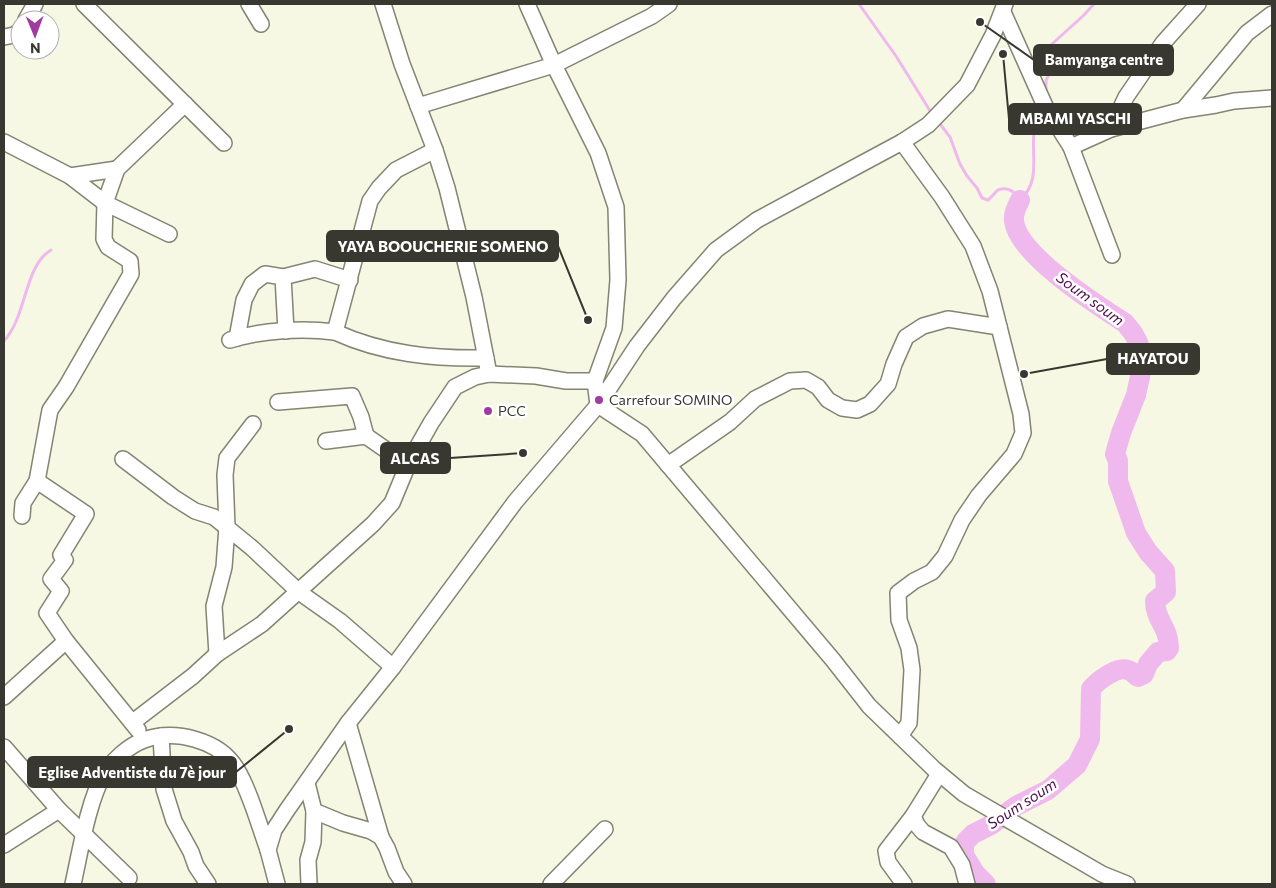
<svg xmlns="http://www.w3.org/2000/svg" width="1276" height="888" font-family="Commissioner,sans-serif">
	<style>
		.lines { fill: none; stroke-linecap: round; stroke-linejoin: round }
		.stream { stroke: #f0b9ee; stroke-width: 3 }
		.river { stroke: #f0b9ee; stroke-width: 20 }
		.minor-casing { stroke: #838472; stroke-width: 18 }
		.minor { stroke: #fff; stroke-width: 15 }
		.poi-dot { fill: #a03ba0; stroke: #fff; stroke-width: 2 }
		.labels { text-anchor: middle; stroke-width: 5; stroke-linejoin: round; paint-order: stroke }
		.poi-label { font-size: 14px; fill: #383831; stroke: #fff; text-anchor: start }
		.water-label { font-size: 15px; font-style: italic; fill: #4d0d4d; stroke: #fff }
		.leader { fill: none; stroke: #383831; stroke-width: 2 }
		.callout-dot { fill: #383831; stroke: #fff; stroke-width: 2 }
		.callout { fill: #383831; stroke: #383831; stroke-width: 2 }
		.callout-label { font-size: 15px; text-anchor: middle; font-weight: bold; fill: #fff }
	</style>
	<rect width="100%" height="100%" fill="#f6f8e4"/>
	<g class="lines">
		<!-- stream -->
		<g class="stream">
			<path d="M859,4L896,56L932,114"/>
			<path d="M1046,91V80L1049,75L1047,53L1052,44L1083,16L1094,4"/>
			<path d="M937,120L950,137L960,164L967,176L977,188L982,198L988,200C992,197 995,192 998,190C1008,186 1015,192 1020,200C1041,182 1031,154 1034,132L1036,127L1047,117"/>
			<path d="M4,341C27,316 24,266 51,250"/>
		</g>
		<!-- river -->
		<path class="river" d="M986,884L975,873L964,855V845L966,841L973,834L991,825L1016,806L1048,790L1077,765L1090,739L1091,689C1097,681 1117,666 1128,670C1132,671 1135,675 1138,677L1144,674L1148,664L1158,652L1167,651L1169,648C1169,627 1155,620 1155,601L1166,592L1165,571L1148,552L1136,533L1118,481V461L1115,454L1121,433L1136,395L1143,363V358L1138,342L1133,333L1125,323C1097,305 1018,255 1014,221C1013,213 1017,207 1020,200"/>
		<defs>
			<g id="minor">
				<path d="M84,4L224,143"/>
				<path d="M249,4L261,24"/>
				<path d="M383,4L402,64L435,150L447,188L474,297L489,374"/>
				<path d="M527,4L554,65L598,153L616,207L618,280L614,328L595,381L598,405L642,434L833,660L869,706L934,769L964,794L1102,874L1127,884"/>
				<path d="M1003,12L1045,106L1071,147L1111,129L1183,110L1216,105L1234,101L1272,98"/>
				<path d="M26,20L35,4"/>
				<path d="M4,37L14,35L20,31"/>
				<path d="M418,106L554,65L652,16L669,4"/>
				<path d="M1183,110L1247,33L1272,14"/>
				<path d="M1111,129L1126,97L1163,43L1198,4"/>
				<path d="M4,142L70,176L105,203L169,234"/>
				<path d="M1071,147L1112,255"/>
				<path d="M435,150L396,170L379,188L370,201L335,332C383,354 434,359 486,358"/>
				<path d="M70,176L117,169"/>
				<path d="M283,277L315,269L350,280"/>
				<path d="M237,338L244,300L252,284L265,274L283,277L286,331"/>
				<path d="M230,340C262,330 302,328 335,332"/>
				<path d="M278,402L352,396L361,417L366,436"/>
				<path d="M326,441L366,436L392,454L409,462"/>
				<path d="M123,459L173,497L195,511L214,517L252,548L299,592L340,621L393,667"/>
				<path d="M668,465L730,422L755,399L790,381L806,380L818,387L828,400L842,408L857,410L870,404L888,384L894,364L906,337L923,326L948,319L999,327"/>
				<path d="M37,481L86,514L61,555L65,560L51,579L61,591L47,613L66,641L138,730"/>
				<path d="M22,516L23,503L37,481L50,410L66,387L131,274L130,261L108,247L104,239L105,203L117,169L185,104"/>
				<path d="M217,654L214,606L224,567L227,527L225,475L227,458L253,424"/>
				<path d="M4,697L66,641"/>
				<path d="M133,722L193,676L217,654L262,624L373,524L392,503L409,462L431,423L455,387L475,377L489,374L536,376L566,381H595"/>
				<path d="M348,723L381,837"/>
				<path d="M161,736L164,789L174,821L191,852L196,866L208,884"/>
				<path d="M900,736L909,723L912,670L909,648L899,620L898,593L914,581L932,572L945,556L962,520L979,495L1014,454L1023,433L1021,414L990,291L973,246L942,197L902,142"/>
				<path d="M4,747L59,810L129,878"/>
				<path d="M307,783L314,811L343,823L371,831L381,837L387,848L396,872L404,884"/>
				<path d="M913,816L917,825L923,832L951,847L962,865L967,884"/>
				<path d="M4,845L59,810"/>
				<path d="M73,884C80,853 88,801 104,774C113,760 128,746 144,740C175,729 219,740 236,768C250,791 259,825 268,850"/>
				<path d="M277,884L268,850L274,830L287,810L348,723L393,667L515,502L598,405L637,346L674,298L716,250L757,220L902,142L928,125L967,85L993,35L1005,4"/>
				<path d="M309,884L308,860L313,842L314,811"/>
				<path d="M551,884L605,829"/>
				<path d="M904,884L888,862L886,851L913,816L939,774"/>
			</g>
		</defs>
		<!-- minor casing -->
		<use href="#minor" class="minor-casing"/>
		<!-- minor -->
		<use href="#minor" class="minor"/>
	</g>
	<!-- markers -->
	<g class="poi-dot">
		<circle cx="599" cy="400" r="5"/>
		<circle cx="488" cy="411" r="5"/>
	</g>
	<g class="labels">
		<!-- poi labels -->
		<g class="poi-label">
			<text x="609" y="405">Carrefour SOMINO</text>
			<text x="498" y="416">PCC</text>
		</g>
		<!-- water labels -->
		<g class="water-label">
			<text transform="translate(1090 299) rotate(36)" y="5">Soum soum</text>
			<text transform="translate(1022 804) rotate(-33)" y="5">Soum soum</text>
		</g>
	</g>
	<!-- callouts -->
	<path class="leader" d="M980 22L1034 60M1003 54L1009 119M588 320L558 246M1024 374L1107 359M523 453L450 458M289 729L236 772"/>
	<g class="callout-dot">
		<circle cx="980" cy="22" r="5"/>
		<circle cx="1003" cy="54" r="5"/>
		<circle cx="588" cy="320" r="5"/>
		<circle cx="1024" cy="374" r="5"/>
		<circle cx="523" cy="453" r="5"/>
		<circle cx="289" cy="729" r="5"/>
	</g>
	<g class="callout">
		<rect x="1034" y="45" width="139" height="30" rx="5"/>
		<rect x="1009" y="104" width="132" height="30" rx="5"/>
		<rect x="327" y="231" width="231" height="30" rx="5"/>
		<rect x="1107" y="344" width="92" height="30" rx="5"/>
		<rect x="381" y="443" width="69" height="30" rx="5"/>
		<rect x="28" y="757" width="208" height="30" rx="5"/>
	</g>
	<g class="callout-label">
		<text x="1104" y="65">Bamyanga centre</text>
		<text x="1075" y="124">MBAMI YASCHI</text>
		<text x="443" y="252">YAYA BOOUCHERIE SOMENO</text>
		<text x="1153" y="364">HAYATOU</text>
		<text x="415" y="464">ALCAS</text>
		<text x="132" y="778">Eglise Adventiste du 7è jour</text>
	</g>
	<!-- border -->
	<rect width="1276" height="888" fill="none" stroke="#383831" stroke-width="10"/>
	<!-- north arrow -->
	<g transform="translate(35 35) rotate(179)"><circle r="24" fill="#ffffff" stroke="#afafad"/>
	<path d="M0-4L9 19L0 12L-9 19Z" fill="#a03ba0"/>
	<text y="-8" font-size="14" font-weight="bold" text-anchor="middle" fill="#383831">N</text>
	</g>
</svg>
